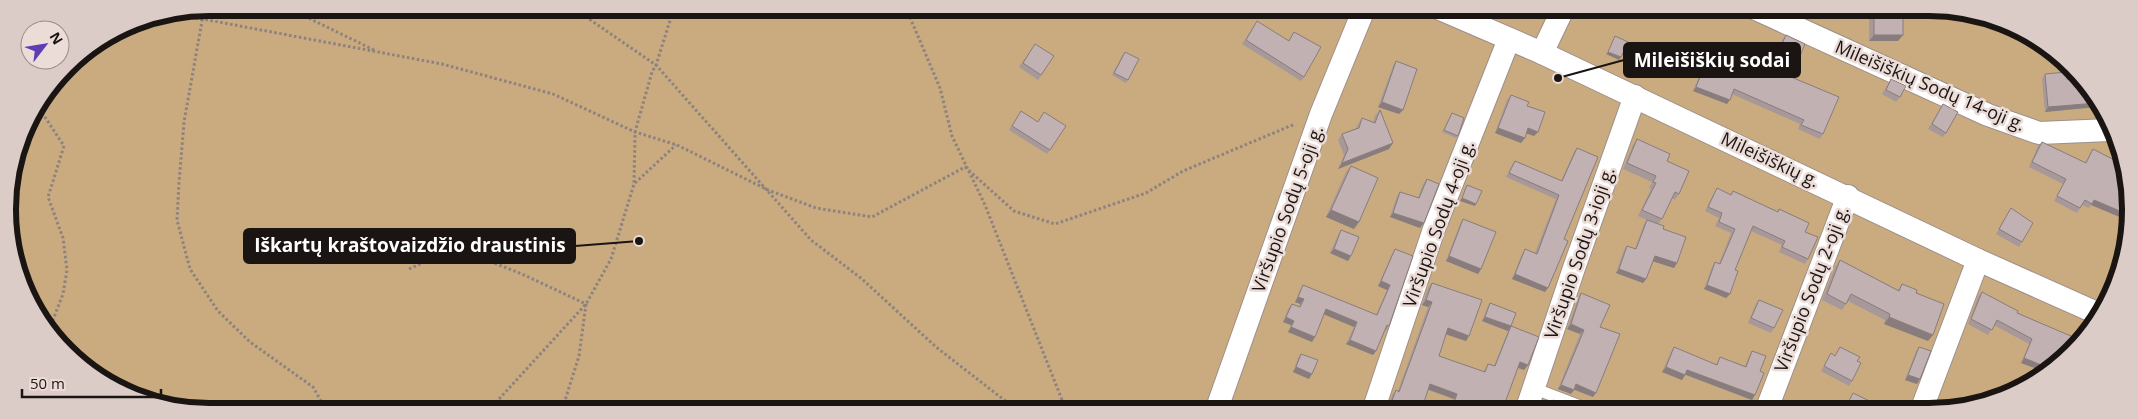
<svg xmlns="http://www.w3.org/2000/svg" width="2138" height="419" font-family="'Open Sans',sans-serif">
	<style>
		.green { fill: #c9ab7f }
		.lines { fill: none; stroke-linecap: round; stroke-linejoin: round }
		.service-casing { stroke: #9e8f8b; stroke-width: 13 }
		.minor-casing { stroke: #9e8f8b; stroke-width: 24 }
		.path { stroke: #8d827f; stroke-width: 3; stroke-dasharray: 2.5 2.5; stroke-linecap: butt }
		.service { stroke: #fff; stroke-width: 11 }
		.minor { stroke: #fff; stroke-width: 22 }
		.wall { fill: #a79899 }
		.shaded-wall { fill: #887c7d }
		.building { fill: #c2b1b2; stroke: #887c7d }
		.labels { text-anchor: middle; stroke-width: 5; stroke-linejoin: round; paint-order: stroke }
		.street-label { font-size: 18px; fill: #1a1513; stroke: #ecdcd8 }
		.rim { fill: none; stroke: #1a1513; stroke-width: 6 }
		.leader { fill: none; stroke: #1a1513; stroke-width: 2 }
		.callout-dot { fill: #1a1513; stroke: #ecdcd8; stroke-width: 2 }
		.callout { fill: #1a1513; stroke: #1a1513; stroke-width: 2 }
		.callout-label { font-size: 19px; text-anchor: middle; font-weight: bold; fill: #fff }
	</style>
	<rect width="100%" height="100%" fill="#ecdcd8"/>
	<!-- green -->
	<path class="green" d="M210,8L1955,9L2029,34L2089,86L2124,157L2129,236L2110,299L2071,353L2006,396L1942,411L183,410L120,391L57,342L18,274L8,197L23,132L67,66L132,23Z"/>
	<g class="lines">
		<defs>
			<path id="service" d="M1533,388L1593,411"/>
			<g id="minor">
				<path d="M1440,9L1542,53L1978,260L2099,314"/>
				<path d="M1756,9L1988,115L2039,133L2110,130"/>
				<path d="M1542,53L1563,9"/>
				<path d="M1216,411L1321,114L1364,9"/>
				<path d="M1373,411L1434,229L1509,39"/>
				<path d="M1526,411L1574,268L1635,96"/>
				<path d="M1766,411L1848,196"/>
				<path d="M1921,411L1978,260"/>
			</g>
		</defs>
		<!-- service casing -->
		<use href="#service" class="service-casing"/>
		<!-- minor casing -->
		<use href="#minor" class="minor-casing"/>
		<!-- path -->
		<g class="path">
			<path d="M281,8L292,10L374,50"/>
			<path d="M573,8L656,65L811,240L862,279L936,347L1017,410"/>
			<path d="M906,8L940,88L952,136L985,205L1066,410"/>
			<path d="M201,9L202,21L184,122L179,183L177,220L190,269L218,311L250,342L313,387L326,410"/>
			<path d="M176,14L442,64L553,94L635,132L677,145L768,190L816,208L872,217L965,167L1014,211L1055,224L1146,193L1183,171L1295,124"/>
			<path d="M37,111L43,114L64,146L48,197L63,238L67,270L63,294L51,325L48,326"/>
			<path d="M635,183L676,145"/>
			<path d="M409,269L443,254L484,259L522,274L586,304L579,356L562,410"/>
			<path d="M489,410L586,304L611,259L634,184L635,132L652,72L656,65L674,8"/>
		</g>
		<!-- service -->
		<use href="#service" class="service"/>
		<!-- minor -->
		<use href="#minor" class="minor"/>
	</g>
	<!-- wall -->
	<g class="wall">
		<path d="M1869,9H1903L1898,41H1869Z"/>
		<path d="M1254,26L1288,41L1294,32L1304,77L1301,81L1242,44Z"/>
		<path d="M1786,35L1791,77L1823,134L1820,139L1798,129L1800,124L1732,94L1727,104L1693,91L1705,62L1708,57L1716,60L1720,53L1768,73L1782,40Z"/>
		<path d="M1035,44L1054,56L1038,80L1019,67Z"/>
		<path d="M1123,54L1128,80L1126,83L1112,75Z"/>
		<path d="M1396,61L1399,114L1378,107L1393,66Z"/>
		<path d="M2045,74L2067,79L2089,86L2102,113H2096V107L2045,112L2042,79Z"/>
		<path d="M1891,79L1900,97L1896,102L1882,94Z"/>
		<path d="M1511,95L1527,106L1538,132L1534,136L1526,133L1525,138L1521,143L1495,133L1507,100Z"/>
		<path d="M1943,104L1946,133L1943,137L1928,129Z"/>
		<path d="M1380,110L1389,149L1338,169L1344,155L1338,140L1342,134L1356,128L1358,124L1362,118L1373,122L1375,116Z"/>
		<path d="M1021,111L1038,122L1066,126L1047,154L1009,130Z"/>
		<path d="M1452,113L1458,136L1456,138L1442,132Z"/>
		<path d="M1637,139L1667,161L1679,194L1675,200L1672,198L1662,219L1658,224L1663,229L1677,263L1674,268L1653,261L1646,279L1643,283L1616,273L1624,250L1627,246L1635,249L1644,224L1647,220L1638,216L1651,189L1649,188L1652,182L1623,169L1633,145Z"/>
		<path d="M2042,142L2085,163L2090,154L2093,149L2117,182L2125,186L2127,220L2091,205L2089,208L2082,205L2077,213L2054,201L2063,184L2029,167L2038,146Z"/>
		<path d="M1577,148L1564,239L1545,292L1512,279L1522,254L1525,249L1535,253L1556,199L1506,177L1512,165L1515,161L1561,181L1574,152Z"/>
		<path d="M1351,166L1354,229L1326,217L1346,172Z"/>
		<path d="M1427,179L1424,223L1420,228L1390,217L1397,196L1400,192L1418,198L1423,184Z"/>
		<path d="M1717,188L1730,195L1733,191L1777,212L1779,209L1805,232L1808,259L1805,264L1779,252L1782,245L1751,231L1735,270L1730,294L1726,298L1704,289L1712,267L1715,262L1719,264L1731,233L1715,226L1719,218L1705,211L1714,193Z"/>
		<path d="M2011,208L2022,242L2019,247L1996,234Z"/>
		<path d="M1463,219L1481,269L1478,274L1446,261L1460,224Z"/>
		<path d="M1341,230L1348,261L1330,253L1338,235Z"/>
		<path d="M1395,249L1389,326L1386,331L1385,330L1376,351L1373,355L1346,344L1354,327L1324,314L1312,342L1288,332L1291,325L1283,322L1288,309L1292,304L1299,307L1300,304L1295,302L1300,290L1303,285L1376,315L1387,290L1378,286L1392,254Z"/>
		<path d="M1840,260L1898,290L1902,284L1916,293L1928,341L1884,324L1885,320L1848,301L1842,310L1822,300L1835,267Z"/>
		<path d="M1432,283L1466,341L1446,334L1439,356L1483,372L1488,364L1494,366L1508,331L1511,326L1524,370L1518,368L1502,411H1450L1454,399L1428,390L1421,411H1387L1392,395L1396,390L1398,391L1428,307L1422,305L1428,288Z"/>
		<path d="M1982,292L2017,313L2071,353L2043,371L2021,363L2029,344L1994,325L1988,335L1968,324L1978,297Z"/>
		<path d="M1581,293L1600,327L1593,397L1574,390L1571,394L1558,389L1580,334L1567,329L1578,298Z"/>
		<path d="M1759,300L1774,328L1771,333L1748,323L1756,304Z"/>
		<path d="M1490,303L1511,326L1508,331L1482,321L1487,308Z"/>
		<path d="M1674,347L1716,365L1720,357L1745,366L1749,356L1752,351L1760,371L1752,400L1685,375L1682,380L1662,372L1671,352Z"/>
		<path d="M1840,347L1857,361L1852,381L1849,386L1821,371L1831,353L1835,356Z"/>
		<path d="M1919,347L1917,384L1905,380L1916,351Z"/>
		<path d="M1301,354L1309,379L1293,372L1298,358Z"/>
		<path d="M1974,396L1987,401L1955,408L1958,402L1961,398L1970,401Z"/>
	</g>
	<!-- shaded-wall -->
	<g class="shaded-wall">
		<path d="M1874,35H1903L1898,41H1869Z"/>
		<path d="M1608,52L1621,57L1619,60L1606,54Z"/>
		<path d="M1696,87L1730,100L1727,104L1693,91Z"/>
		<path d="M1382,102L1403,110L1399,114L1378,107Z"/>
		<path d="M2097,103L2098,105L2096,107L2045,112L2048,107Z"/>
		<path d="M2099,109L2102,113H2096Z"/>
		<path d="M1498,128L1525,138L1521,143L1495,133Z"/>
		<path d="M1528,128L1538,132L1534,136L1525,133Z"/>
		<path d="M1393,143L1389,149L1338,169L1342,163Z"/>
		<path d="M1462,198L1476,204L1475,206L1460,201Z"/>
		<path d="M2094,200L2127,214L2128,220H2127L2091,205Z"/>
		<path d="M1331,210L1359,222L1354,229L1326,217Z"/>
		<path d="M1393,213L1424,223L1420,228L1390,217Z"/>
		<path d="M1334,249L1351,256L1348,261L1330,253Z"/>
		<path d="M1449,256L1481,269L1478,274L1446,261Z"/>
		<path d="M1655,256L1677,263L1674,268L1652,261Z"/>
		<path d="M1619,269L1646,279L1643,283L1616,273Z"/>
		<path d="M1515,274L1548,288L1545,292L1512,279Z"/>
		<path d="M1381,281L1390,285L1387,290L1378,286Z"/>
		<path d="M1707,285L1730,294L1726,298L1704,289Z"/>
		<path d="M1298,297L1304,299L1300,304L1295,302Z"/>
		<path d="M1426,300L1432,302L1428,307L1422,305Z"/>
		<path d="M1326,309L1357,322L1354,327L1323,314Z"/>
		<path d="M1286,317L1294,321L1291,325L1283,322Z"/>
		<path d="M1485,317L1511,326L1508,331L1482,321Z"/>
		<path d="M1889,317L1933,335L1928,341L1884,324Z"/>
		<path d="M1571,324L1584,330L1580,334L1567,329Z"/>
		<path d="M1291,327L1315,337L1312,342L1288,332Z"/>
		<path d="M1448,328L1469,336L1466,341L1445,334Z"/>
		<path d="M1350,340L1376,351L1373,355L1346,344Z"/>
		<path d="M2024,358L2049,368L2043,371L2021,363Z"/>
		<path d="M1520,362L1528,365L1524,370L1516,367Z"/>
		<path d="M1296,367L1312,374L1309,379L1293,372Z"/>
		<path d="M1666,367L1685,375L1682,380L1662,372Z"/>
		<path d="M1687,370L1755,395L1752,400L1684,374Z"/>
		<path d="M1908,375L1920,379L1917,384L1905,380Z"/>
		<path d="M1430,384L1457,394L1454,399L1427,389Z"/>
		<path d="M1576,384L1596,393L1593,397L1573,389Z"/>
		<path d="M1561,385L1574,390L1571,394L1558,389Z"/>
	</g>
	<!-- building -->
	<g class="building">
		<rect x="1874" y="9" width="29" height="26"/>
		<path d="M1257,21L1289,41L1294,32L1321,47L1304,77L1246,40Z"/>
		<path d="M1786,35L1805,44L1791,77L1839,97L1823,134L1801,125L1804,120L1734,89L1730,100L1696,87L1708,57L1717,61L1720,53L1769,73Z"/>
		<path d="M1615,36L1628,42L1621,57L1608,52Z"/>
		<path d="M1035,44L1054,56L1041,75L1023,63Z"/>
		<path d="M1125,52L1139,59L1128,80L1114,73Z"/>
		<path d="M1396,61L1417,69L1403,110L1382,102Z"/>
		<path d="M2067,72V79L2078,77L2089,86L2097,103L2048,107L2045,74Z"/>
		<path d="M1891,79L1906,86L1900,97L1886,90Z"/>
		<path d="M1511,95L1529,102L1527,106L1545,112L1538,132L1528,128L1525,138L1498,128Z"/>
		<path d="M1943,104L1958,112L1946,133L1932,124Z"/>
		<path d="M1380,110L1393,143L1342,163L1348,149L1342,134L1359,128L1362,118L1375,123Z"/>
		<path d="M1021,111L1038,122L1044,112L1066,126L1050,150L1012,126Z"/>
		<path d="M1452,113L1464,118L1458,136L1444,130Z"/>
		<path d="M1637,139L1670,154L1667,161L1689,171L1679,194L1675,192L1662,219L1642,210L1656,183L1653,182L1656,176L1627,163Z"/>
		<path d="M2042,142L2086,163L2093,149L2124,165V167L2117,182L2125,186L2127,214L2094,200L2092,204L2085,200L2080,208L2057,196L2066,179L2032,162Z"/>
		<path d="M1577,148L1598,157L1564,239L1568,241L1548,288L1515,274L1525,249L1537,254L1559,195L1509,173L1515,161L1562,181Z"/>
		<path d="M1351,166L1378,178L1359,222L1331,210Z"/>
		<path d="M1427,179L1439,184L1424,223L1393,213L1400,192L1419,198Z"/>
		<path d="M1467,185L1482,191L1476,204L1462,198Z"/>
		<path d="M1717,188L1731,195L1733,191L1778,212L1779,209L1809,223L1805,232L1818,237L1808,259L1782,247L1785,241L1753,226L1735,270L1738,271L1730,294L1707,285L1715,262L1720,264L1735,229L1719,222L1722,213L1708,207Z"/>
		<path d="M2011,208L2033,223L2022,242L1999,229Z"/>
		<path d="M1463,219L1496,232L1481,269L1449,256Z"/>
		<path d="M1647,220L1664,226L1663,229L1686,237L1677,263L1655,256L1646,279L1619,269L1627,246L1636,249Z"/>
		<path d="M1341,230L1359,237L1351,256L1334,249Z"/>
		<path d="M1395,249L1413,256L1389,326L1387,325L1376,351L1350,340L1357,322L1326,309L1315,337L1291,327L1294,321L1286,317L1292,304L1300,307L1304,299L1298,297L1303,285L1377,315L1390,285L1381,281Z"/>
		<path d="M1840,260L1899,291L1902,284L1917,290L1916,293L1944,304L1933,335L1889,317L1890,314L1851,294L1846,304L1827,294Z"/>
		<path d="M1432,283L1482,300L1469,336L1448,328L1439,356L1485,372L1488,364L1495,366L1511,326L1539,337L1528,365L1520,362L1502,411H1451L1457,394L1430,384L1421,411H1388L1396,390L1399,392L1432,302L1426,300Z"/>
		<path d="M1982,292L2018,311L2017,313L2080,340L2071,353L2049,368L2024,358L2032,339L1997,320L1992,330L1971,319Z"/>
		<path d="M1581,293L1610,305L1600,327L1620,334L1596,393L1576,384L1574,390L1561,385L1584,330L1571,324Z"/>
		<path d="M1759,300L1783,310L1774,328L1751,318Z"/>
		<path d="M1490,303L1516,313L1511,326L1485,317Z"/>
		<path d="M1674,347L1717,365L1720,357L1746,367L1752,351L1766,356L1760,371L1764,373L1755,395L1687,370L1685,375L1666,367Z"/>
		<path d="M1840,347L1860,357L1857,361L1861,363L1852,381L1824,366L1831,353L1835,356Z"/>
		<path d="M1919,347L1931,351L1920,379L1908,375Z"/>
		<path d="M1301,354L1318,360L1312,374L1296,367Z"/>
		<path d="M1853,393L1884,408L1883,411H1844Z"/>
		<path d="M1974,396L1987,401L1957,408L1961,398L1971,402Z"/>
		<path d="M1553,400L1567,406L1565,411H1549Z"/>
	</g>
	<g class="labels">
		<!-- street labels -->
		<g class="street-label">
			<text transform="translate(1930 86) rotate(23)" y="6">Mileišiškių Sodų 14-oji g.</text>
			<text transform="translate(1770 160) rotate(25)" y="6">Mileišiškių g.</text>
			<text transform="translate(1288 209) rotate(-70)" y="6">Viršupio Sodų 5-oji g.</text>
			<text transform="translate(1439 224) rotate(-70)" y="6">Viršupio Sodų 4-oji g.</text>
			<text transform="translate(1580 253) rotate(-71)" y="6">Viršupio Sodų 3-ioji g.</text>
			<text transform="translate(1812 289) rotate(-69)" y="6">Viršupio Sodų 2-oji g.</text>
		</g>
	</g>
	<!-- crop -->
	<path d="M0 0H2138V419H0ZM209 16H1929A193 193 0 0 1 2122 209V210A193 193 0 0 1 1929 403H209A193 193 0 0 1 16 210V209A193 193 0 0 1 209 16Z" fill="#dbccc8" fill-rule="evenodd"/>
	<path class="rim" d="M209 16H1929A193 193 0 0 1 2122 209V210A193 193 0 0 1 1929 403H209A193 193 0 0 1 16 210V209A193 193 0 0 1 209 16Z"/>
	<!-- callouts -->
	<path class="leader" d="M1558 78L1624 60M639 241L575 246"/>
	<g class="callout-dot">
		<circle cx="1558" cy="78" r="5"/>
		<circle cx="639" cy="241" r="5"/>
	</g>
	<g class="callout">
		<rect x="1624" y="43" width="176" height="34" rx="5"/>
		<rect x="244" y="229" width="331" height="34" rx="5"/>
	</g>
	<g class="callout-label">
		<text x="1712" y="67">Mileišiškių sodai</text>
		<text x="410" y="252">Iškartų kraštovaizdžio draustinis</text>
	</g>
	<!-- north arrow -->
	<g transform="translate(45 45) rotate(59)"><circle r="24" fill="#ecdcd8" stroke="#988c89"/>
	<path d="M0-4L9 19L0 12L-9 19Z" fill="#5d3db6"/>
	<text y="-8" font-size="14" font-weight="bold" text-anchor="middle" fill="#1a1513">N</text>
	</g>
	<!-- scale -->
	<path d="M22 389v8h139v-8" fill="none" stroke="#1a1513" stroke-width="2.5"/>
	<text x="30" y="389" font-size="15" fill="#1a1513" stroke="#ecdcd8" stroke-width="4" paint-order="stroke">50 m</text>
</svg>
